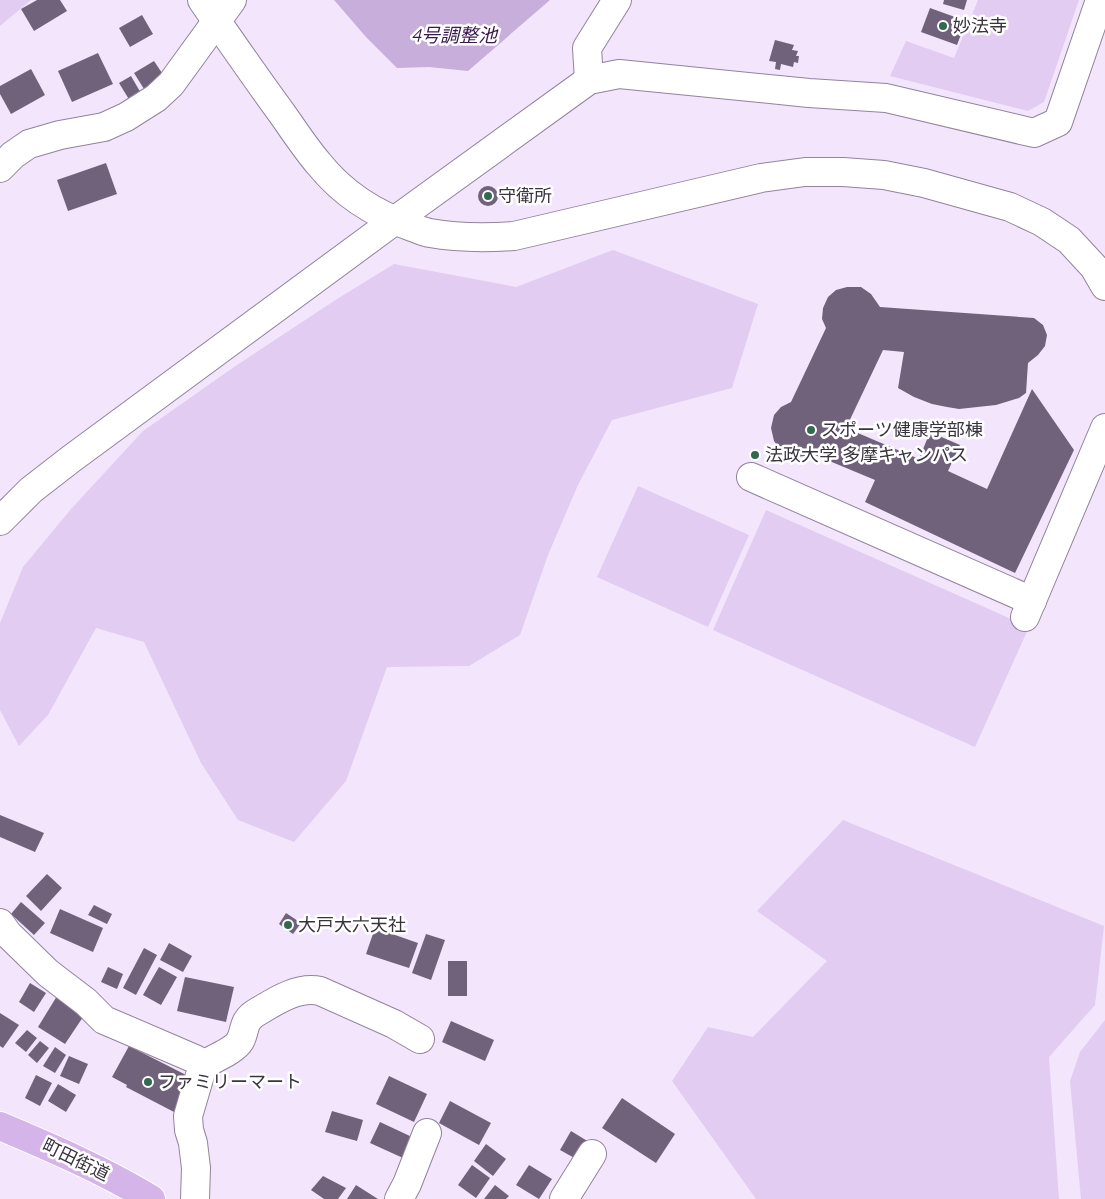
<svg xmlns="http://www.w3.org/2000/svg" width="1105" height="1199" font-family="Quicksand,'Noto Sans JP',sans-serif">
	<style>
		.green { fill: #e2ccf2 }
		.water { fill: #c8aeda }
		.building { fill: #71627b }
		.lines { fill: none; stroke-linecap: round; stroke-linejoin: round }
		.minor-casing { stroke: #92839c; stroke-width: 30 }
		.major-casing { stroke: #fff; stroke-width: 30 }
		.minor { stroke: #fff; stroke-width: 28 }
		.major { stroke: #d5b5e9; stroke-width: 28 }
		.poi-dot { fill: #33694f; stroke: #fff; stroke-width: 2 }
		.labels { text-anchor: middle; stroke-width: 5; stroke-linejoin: round; paint-order: stroke }
		.poi-label { font-size: 18px; fill: #39333e; stroke: #fff; text-anchor: start }
		.street-label { font-size: 18px; fill: #39333e; stroke: #fff }
		.water-label { font-size: 19px; font-style: italic; fill: #3a174d; stroke: #fff }
	</style>
	<rect width="100%" height="100%" fill="#f3e6fc"/>
	<!-- green -->
	<g class="green">
		<path d="M0,0H31L0,26Z"/>
		<path d="M978,0H1079L1044,102L1028,111L890,76L906,41L954,58Z"/>
		<path d="M613,250L758,304L732,388L612,420L578,485L548,555L520,635L469,666L387,667L346,781L294,842L238,820L201,763L144,642L96,628L48,715L19,746L0,710V623L23,567L71,509L143,431L234,367L337,299L394,264L516,287Z"/>
		<path d="M638,486L749,535L708,627L597,577Z"/>
		<path d="M766,510L1029,627L975,747L713,630Z"/>
		<path d="M843,820L1104,926L1095,1005L1049,1057L1059,1199H756L672,1081L708,1027L753,1037L827,961L757,911Z"/>
		<path d="M1105,1020V1199H1081L1070,1081L1080,1052Z"/>
	</g>
	<!-- water -->
	<path class="water" d="M334,0H550L468,71L429,67L397,68L366,37Z"/>
	<!-- building -->
	<g class="building">
		<path d="M37,0H60L67,11L34,31L21,9Z"/>
		<path d="M944,0H967L964,10L943,4Z"/>
		<path d="M930,8L966,21L957,45L921,32Z"/>
		<path d="M142,15L153,34L130,47L119,28Z"/>
		<path d="M775,40L794,45L792,50L798,51L796,56H799L798,63L794,62L793,67L781,64L780,70L775,69L776,62L769,61Z"/>
		<path d="M98,53L113,84L72,102L58,71Z"/>
		<path d="M154,61L164,76L144,89L134,73Z"/>
		<path d="M31,69L45,95L11,114L0,94V86Z"/>
		<path d="M131,76L142,95L130,101L119,83Z"/>
		<path d="M106,163L117,194L68,211L57,180Z"/>
		<circle cx="488" cy="196" r="10"/>
		<path d="M847,287H861L871,294L880,307L1034,318L1043,325L1047,335L1045,346L1038,355L1028,363L1026,393L1019,398L996,405L959,409L947,407L932,404L914,397L898,388L904,352L883,350L846,428L919,459L930,432L960,445L948,471L987,489L1032,389L1074,450L1015,573L865,502L875,480L815,455L794,457L781,451L774,441L771,428L774,415L781,407L791,402L826,328L822,319L823,308L828,297L836,290Z"/>
		<path d="M0,815L44,833L35,852L0,837Z"/>
		<path d="M47,874L62,888L41,911L26,896Z"/>
		<path d="M21,902L45,923L34,935L11,914Z"/>
		<path d="M94,905L112,914L107,924L88,915Z"/>
		<path d="M60,909L103,928L93,952L50,933Z"/>
		<path d="M286,913L301,923L293,934L279,924Z"/>
		<path d="M375,928L418,943L409,968L366,954Z"/>
		<path d="M426,934L445,940L431,980L412,973Z"/>
		<path d="M169,943L192,956L183,972L160,960Z"/>
		<path d="M144,948L157,955L136,995L123,988Z"/>
		<rect x="448" y="961" width="19" height="35"/>
		<path d="M108,967L123,974L117,989L101,982Z"/>
		<path d="M159,967L177,977L161,1005L143,995Z"/>
		<path d="M185,977L234,987L226,1022L177,1011Z"/>
		<path d="M30,983L46,993L34,1012L19,1002Z"/>
		<path d="M57,996L85,1014L65,1044L38,1027Z"/>
		<path d="M0,1013L19,1025L3,1048L0,1046Z"/>
		<path d="M451,1021L494,1040L485,1061L442,1042Z"/>
		<path d="M27,1030L37,1038L26,1052L15,1043Z"/>
		<path d="M40,1041L49,1048L37,1063L28,1055Z"/>
		<path d="M129,1046L192,1078L174,1112L126,1087L127,1085L112,1077Z"/>
		<path d="M55,1047L66,1055L55,1073L43,1066Z"/>
		<path d="M69,1056L88,1064L79,1084L60,1076Z"/>
		<path d="M36,1075L52,1083L40,1106L25,1098Z"/>
		<path d="M389,1076L427,1094L414,1122L376,1104Z"/>
		<path d="M58,1084L76,1095L66,1112L48,1101Z"/>
		<path d="M622,1098L675,1134L656,1163L602,1128Z"/>
		<path d="M450,1101L491,1123L479,1145L439,1123Z"/>
		<path d="M332,1111L363,1120L357,1141L325,1132Z"/>
		<path d="M380,1122L412,1137L403,1158L370,1143Z"/>
		<path d="M571,1131L589,1142L578,1160L560,1150Z"/>
		<path d="M486,1144L506,1159L493,1176L474,1161Z"/>
		<path d="M472,1165L490,1178L476,1198L458,1185Z"/>
		<path d="M529,1165L552,1179L539,1199L516,1185Z"/>
		<path d="M323,1176L346,1188L338,1199H324L311,1190Z"/>
		<path d="M356,1185L378,1199H347Z"/>
		<path d="M495,1185L509,1196L506,1199H484Z"/>
	</g>
	<g class="lines">
		<defs>
			<g id="minor">
				<path d="M202,0C229,39 255,77 283,115C295,132 306,149 319,164C343,194 377,215 412,227C418,229 424,232 430,233C458,238 486,238 514,236L761,178L805,172H843L884,175L924,183L1010,207L1042,222L1069,240L1094,267L1105,286"/>
				<path d="M589,80L587,48L617,0"/>
				<path d="M0,168L13,155L29,144L60,135L104,127L126,117L156,98L171,84L232,0"/>
				<path d="M751,477L1032,601"/>
				<path d="M0,521L31,490L71,459L394,221L589,80L619,74L809,93L886,98L1034,133L1058,122L1100,0"/>
				<path d="M1025,617L1105,428"/>
				<path d="M0,923L8,934L48,973L86,1002L104,1020L195,1059L203,1065L188,1116L189,1130L193,1143L196,1168L195,1199"/>
				<path d="M203,1065C213,1059 235,1050 240,1041C246,1030 242,1023 254,1014C274,1002 297,986 320,991L394,1024L420,1039"/>
				<path d="M399,1199L407,1184L427,1133"/>
				<path d="M564,1199L592,1154"/>
			</g>
			<path id="major" d="M0,1126C52,1148 103,1170 151,1199"/>
		</defs>
		<!-- minor casing -->
		<use href="#minor" class="minor-casing"/>
		<!-- major casing -->
		<use href="#major" class="major-casing"/>
		<!-- minor -->
		<use href="#minor" class="minor"/>
		<!-- major -->
		<use href="#major" class="major"/>
	</g>
	<!-- markers -->
	<g class="poi-dot">
		<circle cx="943" cy="26" r="5"/>
		<circle cx="488" cy="196" r="5"/>
		<circle cx="811" cy="430" r="5"/>
		<circle cx="755" cy="455" r="5"/>
		<circle cx="288" cy="925" r="5"/>
		<circle cx="148" cy="1082" r="5"/>
	</g>
	<g class="labels">
		<!-- poi labels -->
		<g class="poi-label">
			<text x="953" y="32">妙法寺</text>
			<text x="498" y="202">守衛所</text>
			<text x="821" y="436">スポーツ健康学部棟</text>
			<text x="765" y="461">法政大学 多摩キャンパス</text>
			<text x="298" y="931">大戸大六天社</text>
			<text x="158" y="1088">ファミリーマート</text>
		</g>
		<!-- street labels -->
		<g class="street-label">
			<text transform="translate(76 1160) rotate(26)" y="6">町田街道</text>
		</g>
		<!-- water labels -->
		<g class="water-label">
			<text x="454" y="42">4号調整池</text>
		</g>
	</g>
</svg>
